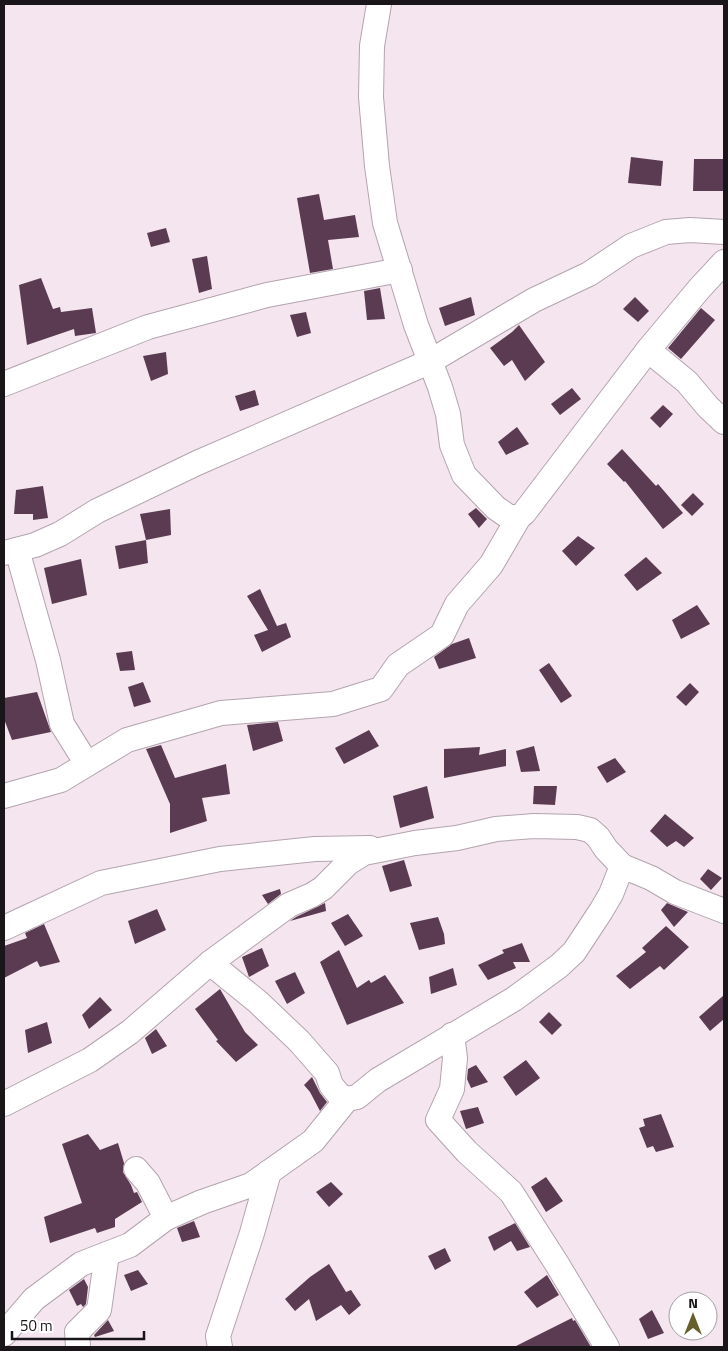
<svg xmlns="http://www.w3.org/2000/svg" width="728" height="1351" font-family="'Titillium Web',sans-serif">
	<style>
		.building { fill: #5a3b51 }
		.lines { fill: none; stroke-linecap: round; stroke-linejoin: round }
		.minor-casing { stroke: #b3a4ae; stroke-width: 26 }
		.minor { stroke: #fff; stroke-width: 24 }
	</style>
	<rect width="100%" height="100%" fill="#f4e5ef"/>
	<!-- building -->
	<g class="building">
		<path d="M631,157L663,161L661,186L628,183Z"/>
		<path d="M694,159H724V191H693Z"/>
		<path d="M319,194L324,220L355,215L359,237L328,240L333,269L310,273L297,198Z"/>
		<path d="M166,228L170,242L151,247L147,233Z"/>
		<path d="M207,256L212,289L199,293L192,259Z"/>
		<path d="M41,278L53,309L60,307L61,312L92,308L96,333L75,336L74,329L27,345L19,285Z"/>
		<path d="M380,288L385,319L367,320L364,291Z"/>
		<path d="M471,297L475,315L445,326L439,308Z"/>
		<path d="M635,297L649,311L638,322L623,309Z"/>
		<path d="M701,308L715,320L681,359L668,348Z"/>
		<path d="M306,312L311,333L297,337L290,315Z"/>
		<path d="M519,325L545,362L525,381L512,360L504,366L490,348L512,332Z"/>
		<path d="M166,352L168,374L151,381L143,356Z"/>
		<path d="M572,388L581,399L560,415L551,404Z"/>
		<path d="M255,390L259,405L240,411L235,396Z"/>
		<path d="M663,405L673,414L660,428L650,418Z"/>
		<path d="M517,427L529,444L506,455L498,442Z"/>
		<path d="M622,449L656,486L658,484L683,513L663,529L625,481L624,482L607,464Z"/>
		<path d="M43,486L48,518L33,520V514H14L16,490Z"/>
		<path d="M693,493L704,504L692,516L681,505Z"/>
		<path d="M476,508L487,519L479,528L468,514Z"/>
		<path d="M170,509L171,535L146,540L140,514Z"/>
		<path d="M578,536L595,548L576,566L562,551Z"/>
		<path d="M146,540L148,563L119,569L115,546Z"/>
		<path d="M646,557L662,573L637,591L624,575Z"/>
		<path d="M81,559L87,595L52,604L44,568Z"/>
		<path d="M260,589L277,626L286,623L291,637L262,652L254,635L268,630L247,596Z"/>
		<path d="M697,605L710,624L681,639L672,620Z"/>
		<path d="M469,638L476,658L439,669L434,657L452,644Z"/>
		<path d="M132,651L135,670L120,671L116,653Z"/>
		<path d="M549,663L572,696L561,703L539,670Z"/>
		<path d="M143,682L151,702L134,707L128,687Z"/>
		<path d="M690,683L699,692L686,706L676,697Z"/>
		<path d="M37,692L51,732L12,740L4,719V698Z"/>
		<path d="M278,722L283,741L253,751L247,725Z"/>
		<path d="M369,730L379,746L344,764L335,748Z"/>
		<path d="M161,745L175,778L226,764L230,794L202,798L207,821L170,833V804L146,749Z"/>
		<path d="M534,746L540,771L521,772L516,751Z"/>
		<path d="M480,747L479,755L506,749V766L444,778V749Z"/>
		<path d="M615,758L626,772L607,783L597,767Z"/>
		<path d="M427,786L434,818L400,828L393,796Z"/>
		<path d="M534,786H557L555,805L533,804Z"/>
		<path d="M665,814L694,838L684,847L676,841L667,847L650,831Z"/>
		<path d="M404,860L412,886L390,892L382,866Z"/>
		<path d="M708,869L722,878L711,890L700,879Z"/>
		<path d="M280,889L281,894L268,904L262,895Z"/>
		<path d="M325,903L326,911L290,921L296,917Z"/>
		<path d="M667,903L688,912L674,927L661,910Z"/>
		<path d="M157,909L166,930L135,944L128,921Z"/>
		<path d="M348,914L363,936L345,946L331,923Z"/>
		<path d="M438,917L444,934L445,944L419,950L410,923Z"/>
		<path d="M44,924L60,962L40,967L37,961L4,978V946L27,938L25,933Z"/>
		<path d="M666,926L689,947L664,970L660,966L630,989L616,976L646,952L642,948Z"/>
		<path d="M522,943L530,962H513L516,968L488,980L478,965L504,953L502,950Z"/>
		<path d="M262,948L269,966L249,977L242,957Z"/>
		<path d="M339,950L357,988L369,980L371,983L385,975L404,1003L347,1025L320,962Z"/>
		<path d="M453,968L457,985L431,994L429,977Z"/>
		<path d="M295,972L305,993L287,1004L275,981Z"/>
		<path d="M220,989L245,1032L258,1045L236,1062L216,1041L218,1040L195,1009Z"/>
		<path d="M724,995V1019L710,1031L699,1017Z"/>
		<path d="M100,997L112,1010L89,1029L82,1015Z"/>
		<path d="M549,1012L562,1025L552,1035L539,1022Z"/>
		<path d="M47,1022L52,1043L28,1053L25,1030Z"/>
		<path d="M156,1029L167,1046L152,1054L145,1038Z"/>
		<path d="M526,1060L540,1078L516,1096L503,1077Z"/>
		<path d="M476,1065L488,1082L471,1088L467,1079L468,1069Z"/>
		<path d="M312,1077L320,1093L327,1102L320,1111L310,1092L304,1085Z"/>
		<path d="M478,1107L484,1123L466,1129L460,1111Z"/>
		<path d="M661,1114L674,1147L656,1152L653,1146L647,1148L639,1128L645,1126L643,1119Z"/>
		<path d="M88,1134L100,1150L118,1143L124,1163L123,1172L131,1185L134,1193L137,1192L142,1202L115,1219V1227L97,1233L95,1228L50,1243L44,1217L82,1203L62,1144Z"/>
		<path d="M546,1177L563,1201L546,1212L531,1187Z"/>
		<path d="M331,1182L343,1194L329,1207L316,1192Z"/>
		<path d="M194,1221L200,1237L182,1242L177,1228Z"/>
		<path d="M515,1223L530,1247L517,1251L511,1241L494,1251L488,1237Z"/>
		<path d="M445,1248L451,1261L435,1270L428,1256Z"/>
		<path d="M329,1264L346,1292L351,1290L361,1305L349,1315L341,1305L316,1321L309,1299L295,1311L285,1299L310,1277Z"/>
		<path d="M138,1270L148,1284L131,1291L124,1275Z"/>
		<path d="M547,1275L559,1295L537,1308L524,1292Z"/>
		<path d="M84,1279L88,1287L86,1304L83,1307L81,1304L77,1306L69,1290Z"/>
		<path d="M652,1310L664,1333L648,1339L639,1319Z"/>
		<path d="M572,1318L573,1321L575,1320L591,1347H514Z"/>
		<path d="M108,1320L114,1331L95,1337L94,1335Z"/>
	</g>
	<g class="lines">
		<defs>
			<g id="minor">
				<path d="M379,4L372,46L371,97L377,166L385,223L416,325L440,387L448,414L452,445L464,475L496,508L509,517H519L524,513L648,350L699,289L724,262"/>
				<path d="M648,350L687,382L708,407L724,422"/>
				<path d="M4,384L148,327L267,295L400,270"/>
				<path d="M17,550L48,660L62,724L87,764"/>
				<path d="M4,553L35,545L60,534L97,511L197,463L429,362L534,300L589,274L631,246L666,232L690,230L724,232"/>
				<path d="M4,796L61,780L127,740L221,713L333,704L381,689L398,665L442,635L457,604L491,565L519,517"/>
				<path d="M4,928L101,883L220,859L315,849L370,848"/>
				<path d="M210,963L258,1002L299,1041L327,1073L331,1085L339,1095L347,1099L357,1097L378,1080L514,999L559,966L574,952L601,911L611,894L622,866"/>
				<path d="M452,1035L455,1058L452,1089L438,1120L467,1152L511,1192L557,1264L607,1347"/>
				<path d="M4,1104L90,1060L130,1032L210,963L289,905L312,895L323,888L348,863L364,853L415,843L457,838L496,829L534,826L577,827L590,830L598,837L606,849L622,866L651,878L675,892L724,911"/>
				<path d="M136,1169L148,1183L166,1218L202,1202L251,1185L313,1141L347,1099"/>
				<path d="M4,1334L34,1299L81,1264L130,1245L166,1218"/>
				<path d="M78,1347L77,1332L99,1310L107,1254"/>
				<path d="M220,1347L218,1336L252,1233L269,1172"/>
			</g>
		</defs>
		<!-- minor casing -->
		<use href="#minor" class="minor-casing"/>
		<!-- minor -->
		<use href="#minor" class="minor"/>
	</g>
	<!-- border -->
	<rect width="728" height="1351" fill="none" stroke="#1a1518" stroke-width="10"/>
	<!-- north arrow -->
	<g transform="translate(693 1316)"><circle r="24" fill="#ffffff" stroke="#a3a1a3"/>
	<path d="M0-4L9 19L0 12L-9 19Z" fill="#66602d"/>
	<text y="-8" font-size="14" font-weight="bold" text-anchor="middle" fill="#1a1518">N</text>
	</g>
	<!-- scale -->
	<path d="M12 1331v8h132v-8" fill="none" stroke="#1a1518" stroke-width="2.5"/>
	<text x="20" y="1331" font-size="15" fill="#1a1518" stroke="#ffffff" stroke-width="4" paint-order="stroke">50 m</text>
</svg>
